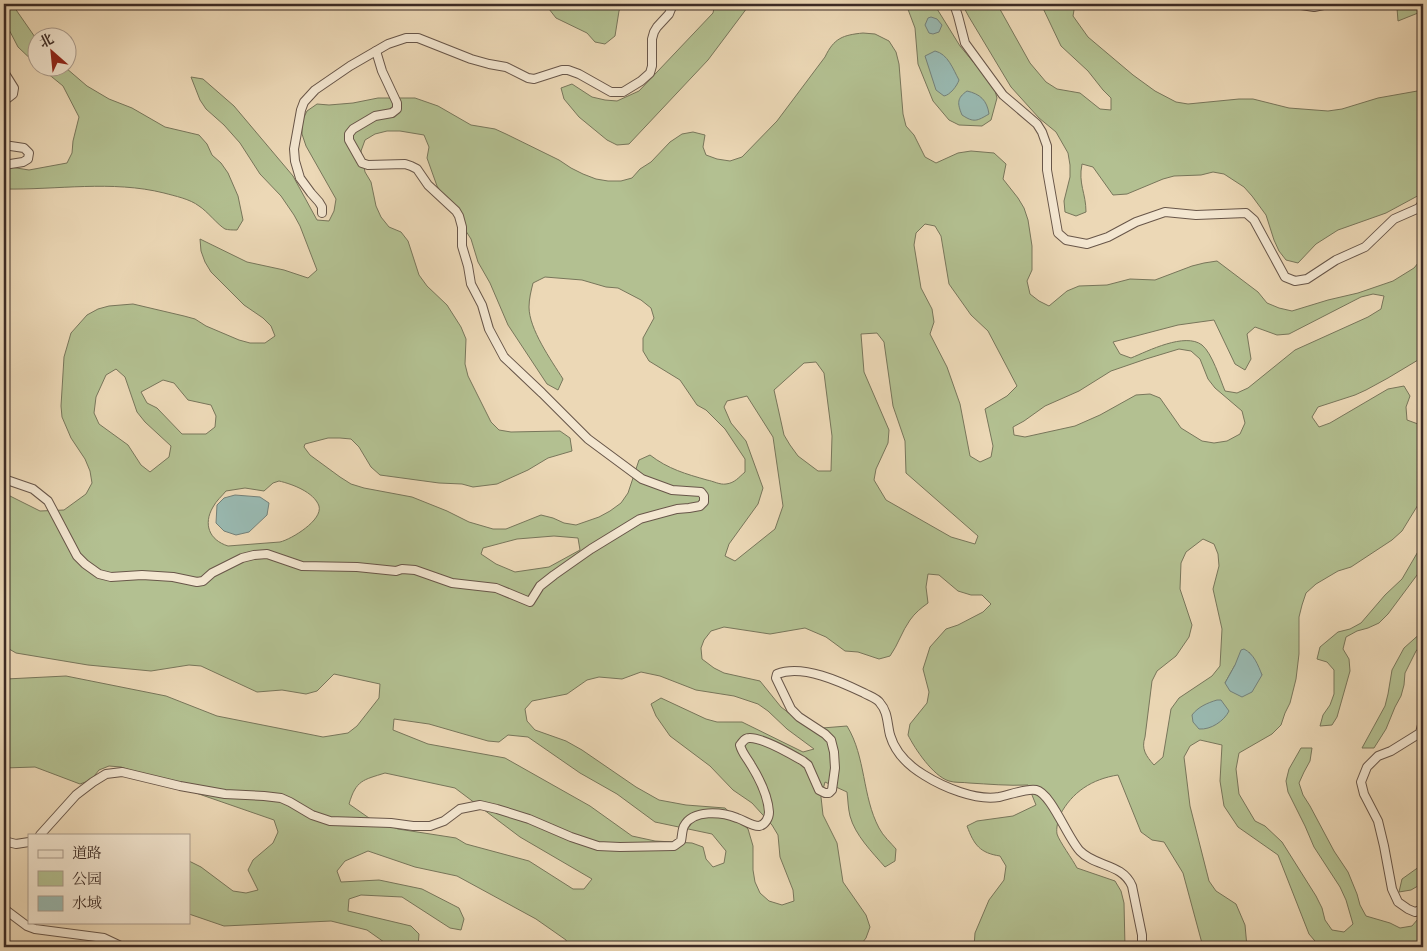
<svg xmlns="http://www.w3.org/2000/svg" width="1427" height="951" font-family="'Old Standard TT','Noto Serif SC',serif">
	<style>
		.green { fill: #b3c091; stroke: #78765b; fill-rule: evenodd }
		.water { fill: #99b9b1; stroke: #748079 }
		.lines { fill: none; stroke-linecap: round; stroke-linejoin: round }
		.minor-casing { stroke: #685649; stroke-width: 10 }
		.minor { stroke: #f3e6d0; stroke-width: 8 }
	</style>
	<rect width="100%" height="100%" fill="#ecd8b6"/>
	<filter id="stains"><feTurbulence type="fractalNoise" baseFrequency=".004" numOctaves="4"/><feColorMatrix values="0 0 0 0 .2 0 0 0 0 .09 0 0 0 0 .02 0 0 0 .5 -.17"/></filter>
	<radialGradient id="worn" r=".72"><stop offset=".6" stop-color="#630" stop-opacity="0"/><stop offset="1" stop-color="#630" stop-opacity=".3"/></radialGradient>
	<!-- green -->
	<g class="green">
		<path d="M4,4H12L37,40V65L18,47L4,20Z"/>
		<path d="M540,4H622L619,11L615,36L605,44L595,42L587,33L556,18L549,9Z"/>
		<path d="M715,4H748L747,8L708,60L629,144L617,145L607,140L579,117L564,99L561,88L572,84L592,97L605,100L617,101L639,91L713,13Z"/>
		<path d="M906,4H934L960,46L994,87L997,98L991,120L982,126L959,125L949,120L933,101L918,64L915,28Z"/>
		<path d="M962,4H997L1030,63L1046,82L1057,89L1080,93L1100,109L1111,110V98L1103,90L1088,71L1061,46L1041,4H1075L1073,16L1088,37L1133,75L1155,91L1176,102L1188,104L1239,99H1253L1289,108L1328,111L1342,109L1378,98L1423,90V193L1386,213L1338,230L1316,244L1298,263L1286,260L1279,251L1274,240L1266,215L1252,196L1244,187L1224,174L1213,172L1201,175L1174,176L1163,179L1127,194L1113,195L1093,167L1082,164C1078,184 1086,193 1086,212L1076,216L1065,212L1064,201L1070,177V165L1068,153L1056,132L1039,118L1011,87L969,17Z"/>
		<path d="M1411,4H1423V11L1398,21L1397,8Z"/>
		<path d="M863,33L875,34L889,41L896,52L899,64L903,114L906,126L914,135L925,157L936,163L958,153L971,151L994,153L1006,164L1003,179L1018,198L1024,208L1028,220L1032,246V270L1027,281L1030,294L1039,301L1049,306L1067,291L1079,286L1107,285L1130,279L1155,280L1192,266L1204,263L1217,261L1258,292L1267,303L1279,308L1292,311L1328,300L1358,293L1393,281L1414,268L1423,257V357L1388,378L1366,390L1355,395L1318,407L1312,417L1319,427L1330,423L1388,389L1404,386L1410,396L1406,407L1407,420L1418,424L1420,411L1423,404V477L1421,500L1402,531L1392,540L1351,567L1338,571L1316,584L1306,593L1302,605L1299,617V654L1296,679L1290,703L1285,713L1281,725L1272,734L1239,753L1236,769L1239,794L1255,821L1265,826L1282,842L1316,896L1322,908L1325,920L1332,930L1344,932L1353,924L1346,900L1340,887L1314,847L1305,826L1288,792L1286,781L1289,769L1301,748H1312L1310,761L1304,772L1299,783L1303,795L1310,806L1334,851L1348,872L1357,894L1360,905L1366,916L1390,923L1400,928L1412,926L1423,913V947H1320L1309,934L1278,855L1238,827L1224,806L1220,781L1222,745L1200,740L1190,746L1184,757L1190,806L1209,881L1216,891L1236,904L1245,925L1247,947H1203L1183,873L1164,842L1152,840L1141,832L1118,775C1092,779 1072,792 1060,815C1058,821 1056,828 1057,834C1059,841 1073,860 1077,868L1115,881L1121,891L1124,903L1125,947H974L975,933L989,900L1004,880L1006,866L1000,856C980,853 974,845 967,826L977,821L1013,816L1036,805L1028,785C1008,786 988,784 969,783C963,782 955,783 949,781C933,776 915,749 908,735L910,724L927,703L929,692L923,669L930,647L946,629L958,625L983,612L991,604L982,595H971L958,591L939,575L928,574L926,587L928,603C921,608 915,613 910,620C902,631 898,645 890,656L879,659L858,652L845,651L826,637L805,628L770,634L724,627L711,631L704,640L701,648L702,659L714,668L724,673L760,681L781,707L810,729L847,726C866,757 862,796 879,828C883,836 891,843 896,849L895,861L885,867C872,852 855,835 850,816C848,808 848,800 847,792L825,782L821,797L823,815L837,843L843,882L866,915L870,927L866,938L859,947H721L720,945L705,947H569L566,940L536,919L457,876L415,867L368,851L345,861L337,871L341,882L379,880L422,889L459,908L464,919L461,930L450,928L402,897L361,895L349,899L348,911L411,926L419,934L418,947H391L367,930L331,921L224,926L189,914V861L201,867L233,891L246,893L258,890L248,870L253,860L273,843L278,832L274,820L121,767L109,766L99,770L91,780L80,784L35,767L4,768V677L6,679L66,676L166,696L217,716L323,737L348,733L357,726L379,698L380,684L334,674L317,691L306,694L282,690L257,692L201,666L189,665L151,671L88,665L16,653L4,646V493L40,511L64,510L86,494L92,483L90,471L85,459L71,438L62,417L61,406L64,357L71,333L87,315L98,309L109,306L133,304L184,316L195,319L206,326L239,340L250,343H265L275,336L271,326L263,318L244,305L211,272L205,262L201,251L200,239L247,262L284,270L308,278L317,270L300,226L294,215L281,196L260,174L240,143L224,125L206,109L200,100L191,77L203,79L234,106L293,176L317,220L329,221L334,211L336,199L306,146L302,134V121L307,111L317,104L329,105L353,103L378,98H415L438,106L471,125L495,129L506,134L559,160L571,168L583,174L596,179L608,181H621L632,178L640,169L651,162L670,142L682,134L693,132L705,135L703,147L706,155L717,159L730,161L742,157L777,121L825,57C834,38 843,35 863,33ZM387,131H400L424,135L429,147L427,158L437,186L471,239L478,262L490,283L508,325L547,384L558,390L563,379C551,360 529,329 529,307C529,299 531,291 533,283L545,277L582,280L606,287L618,288L641,300L651,308L654,318L643,338V351L649,361L680,380L697,405L706,410L725,429L745,459V472C739,477 735,483 726,484C720,485 713,481 707,480C686,474 668,469 650,455L639,460L628,493L621,503L610,511L599,517L576,525L564,523L553,518L541,515L506,529H493L469,522L447,511L412,497L364,488L351,484L340,477L310,455L304,447L305,444L328,438H340L351,439L359,447L371,467L380,475L439,483L462,484L473,487L497,484L528,470L548,458L572,451L570,438L560,431L511,432L499,430L491,422L468,376L465,364L466,339L461,327L447,305L427,286L419,275L408,241L401,232L389,227L381,217L376,206L371,182L365,172L361,151L365,140L375,134ZM925,224L935,226L941,236L949,284L971,315L988,331L1017,386L1007,396L985,409L993,446L991,457L980,462L970,456L960,404L947,367L930,334L934,322L932,309L921,288L914,245L916,233ZM1373,294L1384,296L1381,309L1368,317L1295,350L1248,388L1237,393L1225,391C1220,379 1212,353 1202,345C1185,332 1148,351 1131,358L1120,354L1113,342L1178,325L1214,320L1235,364L1245,370L1251,359L1247,334L1255,327L1277,335L1289,334L1361,297ZM877,333L884,342L893,406L905,441L906,473L978,536L975,544L951,537L886,500L874,480L876,469L888,443L889,430L864,372L861,334ZM1179,349L1191,351L1200,359L1208,379L1215,388L1242,411L1245,423L1240,434L1227,441L1214,443L1202,441L1181,428L1160,398L1150,394L1136,395L1100,415L1075,426L1025,437L1014,435L1013,427L1024,421L1045,406L1079,391L1111,371L1146,359ZM816,362L824,373L832,436L831,471H818L798,456L790,445L784,435L774,390L804,363ZM116,369L125,377L137,412L145,422L171,446L169,457L150,472L141,465L128,445L99,424L94,413L96,397L106,375ZM163,380L174,383L188,400L211,405L216,416L215,427L206,434H182L157,408L147,403L141,392ZM747,396L773,437L783,506L775,529L735,561L725,556L729,544L758,504L763,488L746,441L731,423L724,407L727,401ZM279,481C292,484 314,492 319,506C323,520 292,539 280,542L228,546C209,540 203,524 213,507C216,501 222,496 226,491L245,488L264,491L273,483ZM554,536L578,538L580,550L549,567L515,572L496,564L481,554L483,548L517,539ZM1203,539L1214,544L1218,554L1219,566L1213,589L1222,629L1220,666L1212,676L1179,698L1171,709L1163,757L1154,765C1146,756 1141,749 1145,737L1152,681L1157,671L1176,656L1189,637L1192,625L1180,589L1181,563L1186,552ZM1249,652L1262,675L1225,683L1235,665ZM641,672L660,676L696,690L734,696L758,704L768,711L787,729L814,749L803,752L742,722H717L706,719L661,698L651,704L656,716L670,736L710,766L733,790L752,803L772,825L778,835L780,857L793,890L794,901L782,905L769,901L760,893L755,882L753,870V846L748,829L725,808L686,805L659,800L636,787L582,750L566,741L535,730L527,721L525,709L532,701L567,694L587,680L599,677L622,679ZM394,719L429,724L488,741L499,742L508,735L528,737L580,773L617,794L655,822L712,834L726,851L724,863L713,867L706,859L703,847L692,843L655,841L632,836L590,806L505,758L428,744L393,730ZM385,773L455,788L520,837L592,879L584,889H573L529,861L466,844L456,838L398,829L369,818L349,804C356,780 363,780 385,773Z"/>
		<path d="M41,68H66L87,86L109,99L132,108L165,127L199,135L207,144L212,155L221,163L228,173L238,196L243,220L237,230C233,230 228,230 225,229C218,225 207,211 199,206C190,199 175,196 164,193C112,180 57,190 4,189V166L29,170L67,163L72,153L73,141L79,117L63,86Z"/>
		<path d="M1423,543V567L1388,614L1379,623L1368,628L1357,631L1346,637L1343,649L1349,659L1350,671L1337,717L1332,725L1320,726L1323,715L1330,705L1334,694V670L1327,662L1317,659L1320,647L1338,632L1350,629L1361,623L1385,595L1402,579Z"/>
		<path d="M1423,631V643L1416,651L1405,673L1404,685L1401,696L1395,707L1386,729L1374,748H1362L1385,706L1388,694L1392,670L1404,648Z"/>
		<path d="M1423,864V883L1411,890L1399,892L1402,879Z"/>
	</g>
	<!-- water -->
	<g class="water">
		<path d="M931,17L937,19L942,25L939,32L933,34L929,33L925,25L928,18Z"/>
		<path d="M935,51C948,54 953,69 959,80C957,86 950,95 944,96L936,90L925,56Z"/>
		<path d="M967,91C980,94 987,100 989,114C977,121 974,123 962,115C957,103 957,98 967,91Z"/>
		<path d="M235,495L260,497L269,503L267,515L249,532L236,535L224,531L216,523L217,505L224,498Z"/>
		<path d="M1244,649C1254,654 1258,665 1262,675L1252,692L1242,697L1230,691L1225,683L1235,665L1241,650Z"/>
		<path d="M1217,700H1221L1229,711C1224,721 1211,730 1199,729L1193,722L1192,715C1198,707 1207,703 1217,700Z"/>
	</g>
	<g class="lines">
		<defs>
			<g id="minor">
				<path d="M954,4L958,16L965,43L1003,95L1037,124L1042,132L1047,146V170L1058,233L1066,240L1087,244L1108,237L1136,222L1165,212L1196,215L1246,213L1254,220L1285,277L1295,281L1307,279L1336,260L1365,247L1394,219L1419,208L1423,202"/>
				<path d="M1295,4L1314,7L1328,4"/>
				<path d="M4,72L14,88L13,94L4,101"/>
				<path d="M4,145L24,148L29,153L28,159L23,162L4,165"/>
				<path d="M322,213V207L319,202L311,193L300,178L295,161L294,149L301,110L304,102L315,90L350,66L388,44L406,38H418L471,59L489,64L506,67L528,78L534,79L562,70H568L579,74L611,92H623L641,81L650,73L652,66V39L654,32L657,27L669,14L673,4"/>
				<path d="M4,479L33,489L48,501L77,556L85,564L99,574L111,577L142,575L173,577L197,582L203,581L212,573L242,558L254,555L267,554L302,566L357,567L396,571L402,569L415,570L452,583L496,588L530,602L540,586L554,575L591,549L640,519L677,509L689,508L700,506L704,502V496L701,492L672,490L642,479L588,439L542,393L504,357L489,329L482,305L471,284L468,266L462,246V227L459,216L456,211L428,185L417,169L411,166L405,164L368,165L362,163L349,140V134L353,129L375,116L392,113L397,109V103L382,71L376,51"/>
				<path d="M1423,721L1420,733L1391,751L1378,756L1367,767L1361,782L1364,794L1378,821L1384,846L1392,889L1398,902L1408,909L1415,912L1423,909"/>
				<path d="M40,835L76,795L93,782L106,774L122,772L180,786L225,794L264,796L281,798L290,802L312,815L330,821L391,823L413,826H430L444,821L460,809L480,805L497,809L529,819L571,837L598,846L620,847L674,846L681,841C682,837 682,830 684,826C693,809 722,812 737,818C744,820 751,826 759,826C765,825 769,818 769,812C768,796 759,778 751,765C747,758 742,753 740,745C743,742 744,738 749,738C762,737 791,754 803,761L808,765L819,790L825,793H829L832,790L835,768L834,752L831,740L825,734L799,717L791,709L776,678L777,674C803,664 841,682 864,693C869,696 877,698 880,703C888,712 887,723 890,735C895,752 909,766 924,775C943,787 976,801 999,797C1009,795 1027,788 1036,790C1051,793 1068,839 1080,851C1095,867 1122,863 1132,886L1142,935V947"/>
				<path d="M4,841L16,844L29,842"/>
				<path d="M4,909L7,911L27,926L35,929L104,938L123,947"/>
			</g>
		</defs>
		<!-- minor casing -->
		<use href="#minor" class="minor-casing"/>
		<!-- minor -->
		<use href="#minor" class="minor"/>
	</g>
	<!-- margin -->
	<rect width="1427" height="951" fill="none" stroke="#ecd8b6" stroke-width="20"/>
	<rect x="5" y="5" width="1417" height="941" fill="none" stroke="#3c2b25" stroke-width="2.5"/>
	<rect x="10" y="10" width="1407" height="931" fill="none" stroke="#3c2b25"/>
	<!-- legend -->
	<rect x="28" y="834" width="162" height="90" fill="#f3e6d0" stroke="#aa9b8c"/>
	<rect x="38" y="850" width="25" height="8" fill="#f3e6d0" stroke="#aa9b8c"/>
	<text x="72" y="858" font-size="15" fill="#3c2b25">道路</text>
	<rect x="38" y="871" width="25" height="15" fill="#b3c091" stroke="#aa9b8c"/>
	<text x="72" y="884" font-size="15" fill="#3c2b25">公园</text>
	<rect x="38" y="896" width="25" height="15" fill="#99b9b1" stroke="#aa9b8c"/>
	<text x="72" y="908" font-size="15" fill="#3c2b25">水域</text>
	<!-- north arrow -->
	<g transform="translate(52 52) rotate(333)"><circle r="24" fill="#f3e6d0" stroke="#aa9b8c"/>
	<path d="M0-4L9 19L0 12L-9 19Z" fill="#8f2418"/>
	<text y="-8" font-size="14" font-weight="bold" text-anchor="middle" fill="#3c2b25">北</text>
	</g>
	<rect width="100%" height="100%" filter="url(#stains)"/>
	<rect width="100%" height="100%" fill="url(#worn)"/>
</svg>
